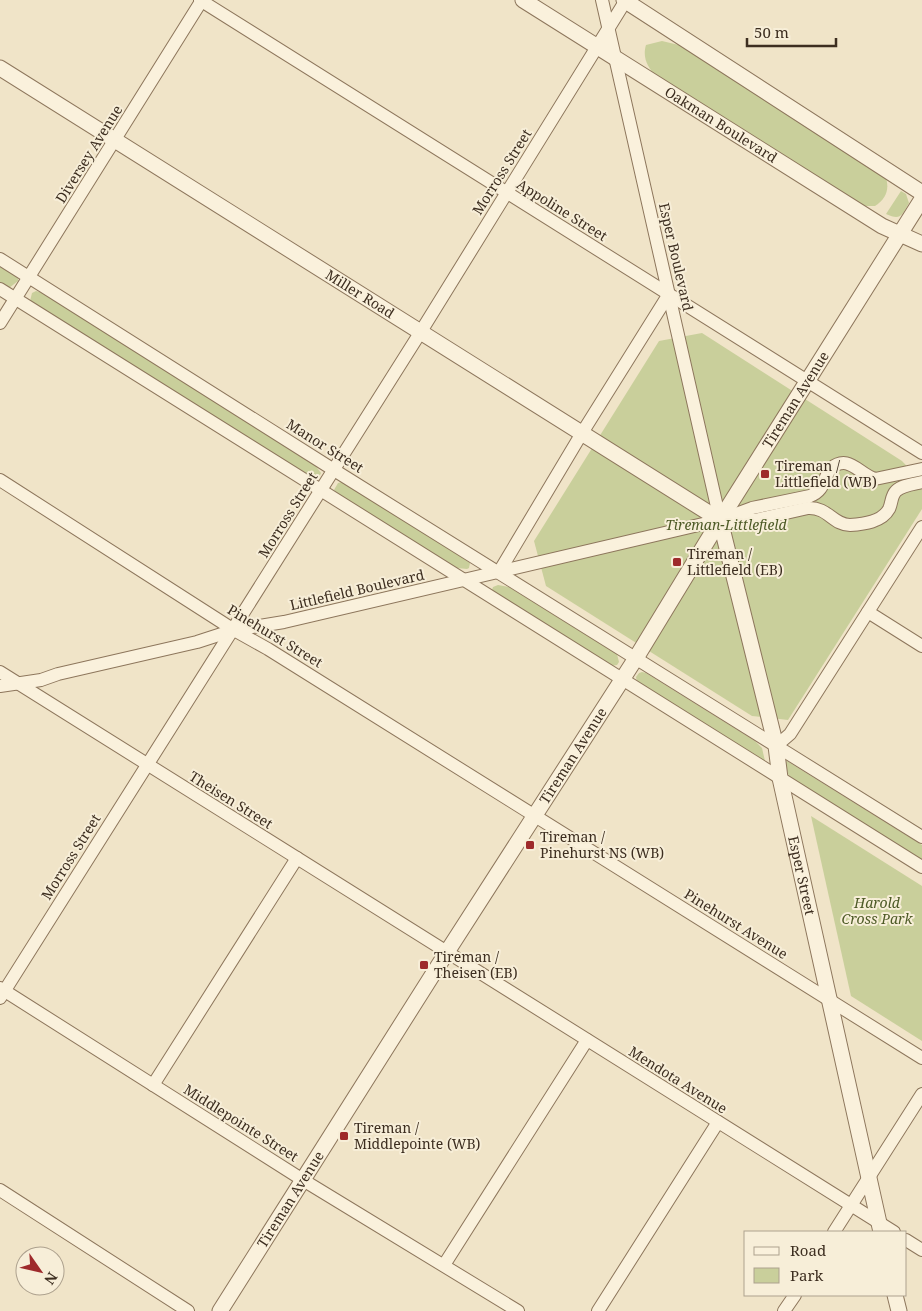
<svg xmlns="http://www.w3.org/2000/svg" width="922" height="1311" font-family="'Noto Serif',serif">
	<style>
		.green { fill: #c9cf9b }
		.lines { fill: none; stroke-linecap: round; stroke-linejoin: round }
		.minor-casing { stroke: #8d765c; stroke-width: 14 }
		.tertiary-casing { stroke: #8d765c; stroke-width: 17 }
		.minor { stroke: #faf1dc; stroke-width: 12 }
		.tertiary { stroke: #faf1dc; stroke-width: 15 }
		.poi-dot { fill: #9e2a2b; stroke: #f7eed8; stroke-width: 2 }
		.labels { text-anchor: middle; stroke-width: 4; stroke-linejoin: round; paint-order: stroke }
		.street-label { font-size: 14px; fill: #3d2e20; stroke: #f7eed8 }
		.poi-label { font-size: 14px; fill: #3d2e20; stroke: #f7eed8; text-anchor: start }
		.park-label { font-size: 14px; font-style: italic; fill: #4d5a26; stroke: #f7eed8 }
	</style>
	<rect width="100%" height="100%" fill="#f0e4c8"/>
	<!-- green -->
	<g class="green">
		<path d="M662,41L683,46L885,175C890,188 887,198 875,206H862L656,77C648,67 642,58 646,45Z"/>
		<path d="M901,191L906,194L909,203C902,215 901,221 886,214Z"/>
		<path d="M0,266L18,277V281L9,288L0,283Z"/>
		<path d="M36,291L43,293L315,465L321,473L319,477L316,479L309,477L30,301L32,293Z"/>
		<path d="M702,333L902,461L922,482V509L788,720L752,716L546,586L534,541L659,341Z"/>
		<path d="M342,482L462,557L470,563L469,568L467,569L457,568L338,495L334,490L338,483Z"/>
		<path d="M498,585L509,587L617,654L619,662L617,665L611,666L492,590L493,587Z"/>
		<path d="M642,672L646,673L755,741L762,748L765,761H763L637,683L636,677L639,673Z"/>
		<path d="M787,761L922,845V861L791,779C787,773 786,768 785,762Z"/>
		<path d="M811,816L922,886V1041L851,996Z"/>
	</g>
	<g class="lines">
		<defs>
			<g id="minor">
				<path d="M200,0L922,453"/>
				<path d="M602,0L720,520"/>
				<path d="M0,259L334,470L922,837"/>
				<path d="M0,289L922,867"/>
				<path d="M0,323L202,0"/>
				<path d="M0,480L234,630L268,649L922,1058"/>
				<path d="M727,520H755L808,508C828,507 833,525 850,525C864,524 882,522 889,509C892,503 891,496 896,491C902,485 914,484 922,482"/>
				<path d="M499,572L582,433L669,294"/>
				<path d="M868,612L922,646"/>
				<path d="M0,672L894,1232"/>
				<path d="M0,686L41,680L58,674L197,642L234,630L284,622L720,520L752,508L810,496C824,491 823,480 830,469C849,453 858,474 875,479L922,469"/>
				<path d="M776,746L790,734L922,527"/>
				<path d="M0,988L303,1180L518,1311"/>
				<path d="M0,998L420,333L626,0"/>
				<path d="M153,1085L297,858"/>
				<path d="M0,1190L188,1311"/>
				<path d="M834,1232L922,1094"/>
				<path d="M906,1240L922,1250"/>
				<path d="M444,1265L587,1040"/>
				<path d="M598,1311L718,1122"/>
				<path d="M784,1311L795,1295"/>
			</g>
			<g id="tertiary">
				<path id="s1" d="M523,0L882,226L922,244"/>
				<path d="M624,0L922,193"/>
				<path id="s2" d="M0,68L720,520"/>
				<path id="s3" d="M720,520L776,746L780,778L881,1232"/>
				<path d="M895,1295L899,1311"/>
				<path id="s4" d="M220,1311L447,952L636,658L720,520L922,199"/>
			</g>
		</defs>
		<!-- minor casing -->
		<use href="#minor" class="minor-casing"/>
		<!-- tertiary casing -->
		<use href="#tertiary" class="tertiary-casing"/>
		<!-- minor -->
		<use href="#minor" class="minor"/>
		<!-- tertiary -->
		<use href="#tertiary" class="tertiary"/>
	</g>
	<!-- markers -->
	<g class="poi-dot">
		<rect x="760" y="469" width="10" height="10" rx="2.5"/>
		<rect x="672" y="557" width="10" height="10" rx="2.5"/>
		<rect x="525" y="840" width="10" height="10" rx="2.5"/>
		<rect x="419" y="960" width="10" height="10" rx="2.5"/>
		<rect x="339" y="1131" width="10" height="10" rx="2.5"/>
	</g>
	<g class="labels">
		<!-- street labels -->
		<g class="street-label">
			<text dy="5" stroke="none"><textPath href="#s1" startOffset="234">Oakman Boulevard</textPath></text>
			<text transform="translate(89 154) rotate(-58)" y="5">Diversey Avenue</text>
			<text transform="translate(502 172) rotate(-58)" y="5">Morross Street</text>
			<text transform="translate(562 210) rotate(32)" y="5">Appoline Street</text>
			<text transform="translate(676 257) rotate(77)" y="5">Esper Boulevard</text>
			<text dy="5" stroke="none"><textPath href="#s2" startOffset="425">Miller Road</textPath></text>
			<text dy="5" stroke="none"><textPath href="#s4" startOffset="1078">Tireman Avenue</textPath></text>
			<text transform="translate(325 446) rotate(32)" y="5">Manor Street</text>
			<text transform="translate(288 515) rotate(-58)" y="5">Morross Street</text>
			<text transform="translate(357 590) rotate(-13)" y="5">Littlefield Boulevard</text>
			<text transform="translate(275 636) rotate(31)" y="5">Pinehurst Street</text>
			<text dy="5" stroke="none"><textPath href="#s4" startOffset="658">Tireman Avenue</textPath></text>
			<text transform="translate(231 800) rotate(32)" y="5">Theisen Street</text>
			<text transform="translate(71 857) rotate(-58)" y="5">Morross Street</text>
			<text dy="5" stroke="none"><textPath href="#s3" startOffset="365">Esper Street</textPath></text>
			<text transform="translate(736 924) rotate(32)" y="5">Pinehurst Avenue</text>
			<text transform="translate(678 1080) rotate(32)" y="5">Mendota Avenue</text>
			<text transform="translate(241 1123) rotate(32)" y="5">Middlepointe Street</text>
			<text dy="5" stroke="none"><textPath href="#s4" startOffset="132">Tireman Avenue</textPath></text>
		</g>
		<!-- poi labels -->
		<g class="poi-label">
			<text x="775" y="471">Tireman /<tspan x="775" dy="16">Littlefield (WB)</tspan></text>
			<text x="687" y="559">Tireman /<tspan x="687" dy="16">Littlefield (EB)</tspan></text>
			<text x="540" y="842">Tireman /<tspan x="540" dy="16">Pinehurst NS (WB)</tspan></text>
			<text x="434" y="962">Tireman /<tspan x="434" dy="16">Theisen (EB)</tspan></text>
			<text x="354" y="1133">Tireman /<tspan x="354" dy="16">Middlepointe (WB)</tspan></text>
		</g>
		<!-- park labels -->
		<g class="park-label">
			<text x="726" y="530">Tireman-Littlefield</text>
			<text x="877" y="908">Harold<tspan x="877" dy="16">Cross Park</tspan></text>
		</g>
	</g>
	<!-- legend -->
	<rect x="744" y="1231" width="162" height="65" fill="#f7eed8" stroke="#ada18e"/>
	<rect x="754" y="1247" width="25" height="8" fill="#faf1dc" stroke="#ada18e"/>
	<text x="790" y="1256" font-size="15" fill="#3d2e20">Road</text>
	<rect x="754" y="1268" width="25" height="15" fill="#c9cf9b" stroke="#ada18e"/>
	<text x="790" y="1281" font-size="15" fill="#3d2e20">Park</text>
	<!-- north arrow -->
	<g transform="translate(40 1271) rotate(124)"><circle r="24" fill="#f7eed8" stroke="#ada18e"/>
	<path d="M0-4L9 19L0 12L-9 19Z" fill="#9e2a2b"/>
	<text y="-8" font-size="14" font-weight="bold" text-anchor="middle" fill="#3d2e20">N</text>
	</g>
	<!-- scale -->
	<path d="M747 38v8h89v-8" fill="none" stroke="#3d2e20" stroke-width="2.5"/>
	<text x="754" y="38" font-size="15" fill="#3d2e20" stroke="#f7eed8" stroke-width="4" paint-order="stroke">50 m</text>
</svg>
